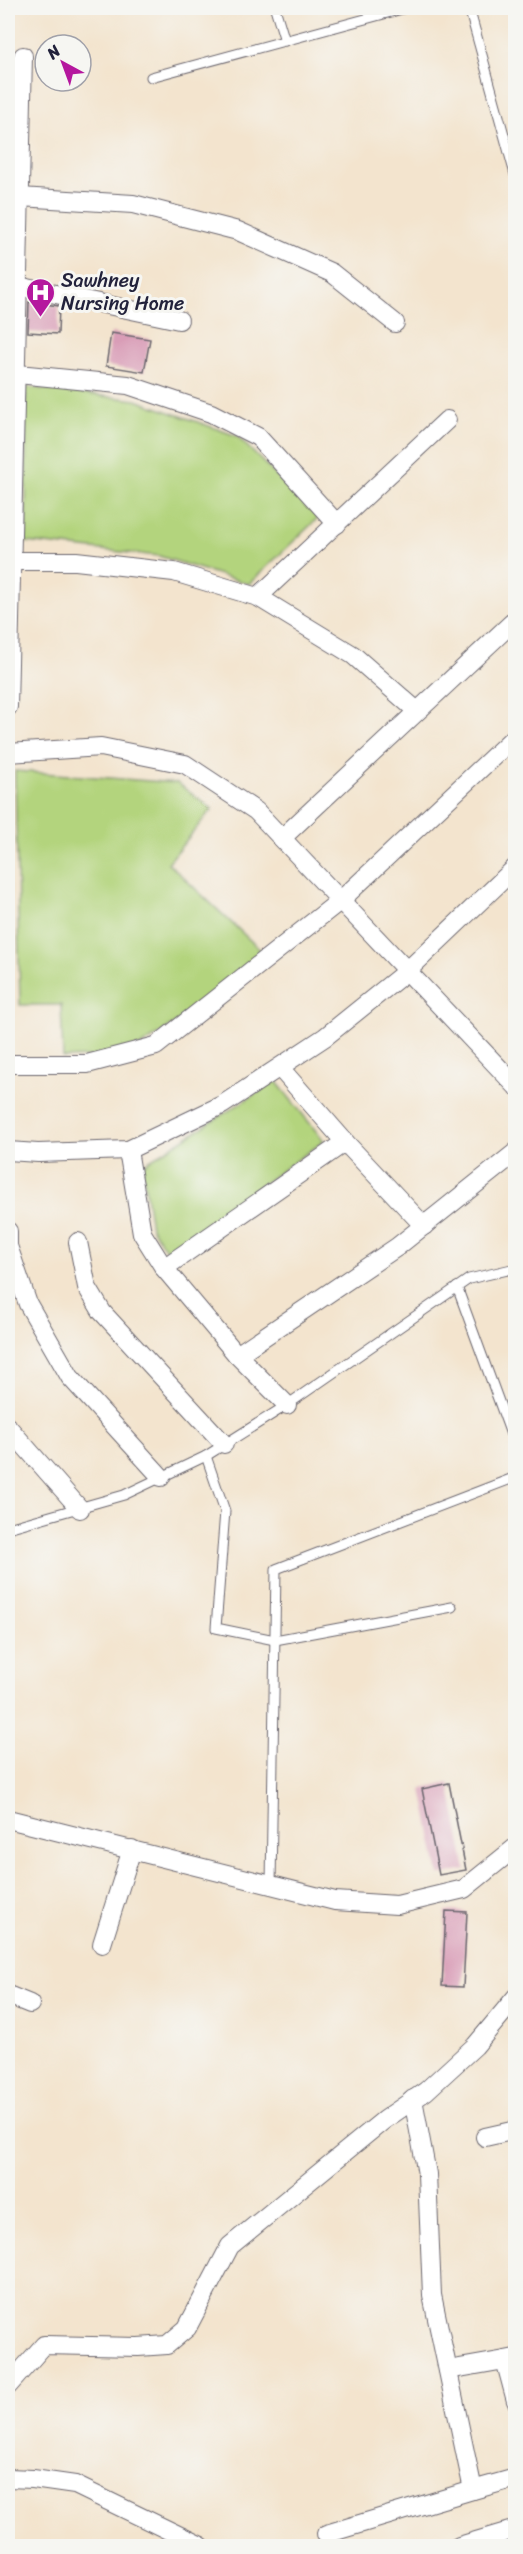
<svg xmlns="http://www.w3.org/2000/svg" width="523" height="2554" font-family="Sriracha,sans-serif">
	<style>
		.green { fill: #b3d47d; stroke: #6a7b5c; stroke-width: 1.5 }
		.building { fill: #d99db7 }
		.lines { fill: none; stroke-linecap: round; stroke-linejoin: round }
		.lane-casing { stroke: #6b666e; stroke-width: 11 }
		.street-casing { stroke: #6b666e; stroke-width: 20 }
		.lane { stroke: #fff; stroke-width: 9 }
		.street { stroke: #fff; stroke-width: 18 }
		.labels { text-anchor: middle; stroke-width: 6; stroke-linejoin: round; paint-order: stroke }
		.poi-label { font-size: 20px; fill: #22223b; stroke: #f6f6f2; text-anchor: start }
	</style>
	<rect width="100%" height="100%" fill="#f6f6f2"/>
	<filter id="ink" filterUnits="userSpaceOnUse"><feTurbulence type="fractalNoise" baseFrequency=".0167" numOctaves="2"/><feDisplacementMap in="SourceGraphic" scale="12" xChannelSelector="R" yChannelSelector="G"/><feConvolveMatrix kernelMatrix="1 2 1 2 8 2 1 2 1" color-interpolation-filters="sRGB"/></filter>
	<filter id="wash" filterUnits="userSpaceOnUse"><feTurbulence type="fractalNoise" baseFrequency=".008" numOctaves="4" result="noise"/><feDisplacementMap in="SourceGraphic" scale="24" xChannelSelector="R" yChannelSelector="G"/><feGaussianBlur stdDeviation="1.35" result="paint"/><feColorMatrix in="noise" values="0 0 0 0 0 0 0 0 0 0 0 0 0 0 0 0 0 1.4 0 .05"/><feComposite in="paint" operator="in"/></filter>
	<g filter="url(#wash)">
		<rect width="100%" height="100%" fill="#f3e4ce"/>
		<!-- green -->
		<g class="green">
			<path d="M26,387L136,400L237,436L318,518L249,584L159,556L26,542Z"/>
			<path d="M15,771L177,783L212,809L168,863L271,960L126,1056L63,1058L61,1005H20Z"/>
			<path d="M276,1081L324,1141L167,1251L151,1228L142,1165Z"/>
		</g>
		<g id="blocks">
			<!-- building -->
			<g class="building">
				<path d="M29,302L59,306L58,334L28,332Z"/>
				<path d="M111,333L150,339L144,372L106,366Z"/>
				<path d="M449,1783L466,1870L439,1875L422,1789Z"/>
				<path d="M446,1911L467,1912L463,1987L442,1986Z"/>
			</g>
		</g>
	</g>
	<g filter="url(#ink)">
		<use href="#blocks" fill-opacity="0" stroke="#6b666e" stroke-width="1.5"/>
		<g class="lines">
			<defs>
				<g id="lane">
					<path d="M275,8L285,41"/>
					<path d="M469,8L516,178"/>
					<path d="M151,77L406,8"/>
					<path d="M457,1287L516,1448"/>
					<path d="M206,1456L225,1511L216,1628L275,1640L452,1607"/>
					<path d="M8,1528L124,1495L206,1456L287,1405L469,1279L516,1268"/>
					<path d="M271,1885L276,1569L516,1477"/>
				</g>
				<g id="street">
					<path d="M20,197L133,204L238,231L332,273L395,323"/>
					<path d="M18,286L179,320"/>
					<path d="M8,373L128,385L211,413L258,437L337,524"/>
					<path d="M11,561H76L174,572L258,597L353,655L417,711"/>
					<path d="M258,597L447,420"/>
					<path d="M8,707L23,56"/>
					<path d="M8,753L101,747L185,764L256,811L516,1086"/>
					<path d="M282,838L516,619"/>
					<path d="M8,1064H87L156,1046L341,900L511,740"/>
					<path d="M280,1068L345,1142L424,1226"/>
					<path d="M128,1150L142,1233L164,1268L237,1355L287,1405"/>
					<path d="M8,1151L38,1153L128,1150L222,1105L325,1037L407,971L516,867"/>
					<path d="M8,1231V1246L28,1304L70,1377L161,1477"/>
					<path d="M78,1242L87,1287L102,1312L224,1444"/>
					<path d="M164,1268L345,1142"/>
					<path d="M237,1355L397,1247L516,1152"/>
					<path d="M8,1427L80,1509"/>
					<path d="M8,1819L335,1901L397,1905L464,1889L516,1847"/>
					<path d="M102,1944L132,1849"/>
					<path d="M8,1995L30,2004"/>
					<path d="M413,2099L427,2174L432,2295L473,2490L516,2478"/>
					<path d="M485,2137L516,2130"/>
					<path d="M515,2358L505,2360L516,2401"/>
					<path d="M448,2370L505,2360"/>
					<path d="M8,2386L44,2345L138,2347L167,2345L187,2328L230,2246L384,2120L426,2091L475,2046L516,1997"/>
					<path d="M8,2478L33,2479L75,2485L201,2546"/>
					<path d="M326,2534L473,2490"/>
					<path d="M459,2546L516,2529"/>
				</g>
			</defs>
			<!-- lane casing -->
			<use href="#lane" class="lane-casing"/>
			<!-- street casing -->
			<use href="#street" class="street-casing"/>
			<!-- lane -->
			<use href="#lane" class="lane"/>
			<!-- street -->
			<use href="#street" class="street"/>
		</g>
	</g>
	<!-- icons -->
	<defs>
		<symbol id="hospital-pin" viewBox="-11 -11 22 30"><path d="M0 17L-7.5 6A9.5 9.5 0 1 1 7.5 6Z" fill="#b5179e" stroke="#f6f6f2"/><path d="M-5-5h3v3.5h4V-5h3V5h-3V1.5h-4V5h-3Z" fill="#fff"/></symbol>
	</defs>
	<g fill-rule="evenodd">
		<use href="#hospital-pin" x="24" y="276" width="33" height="45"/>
	</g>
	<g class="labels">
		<!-- poi labels -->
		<g class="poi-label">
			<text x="61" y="287">Sawhney<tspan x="61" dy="23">Nursing Home</tspan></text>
		</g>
	</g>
	<!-- margin -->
	<rect width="523" height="2554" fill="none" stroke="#f6f6f2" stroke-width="30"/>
	<!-- north arrow -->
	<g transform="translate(63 63) rotate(319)"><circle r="28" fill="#f6f6f2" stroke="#a1a1a9" stroke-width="1.5"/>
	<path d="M0-4.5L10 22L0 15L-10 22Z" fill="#b5179e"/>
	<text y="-9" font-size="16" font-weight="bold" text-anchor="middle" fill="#22223b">N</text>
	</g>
</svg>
